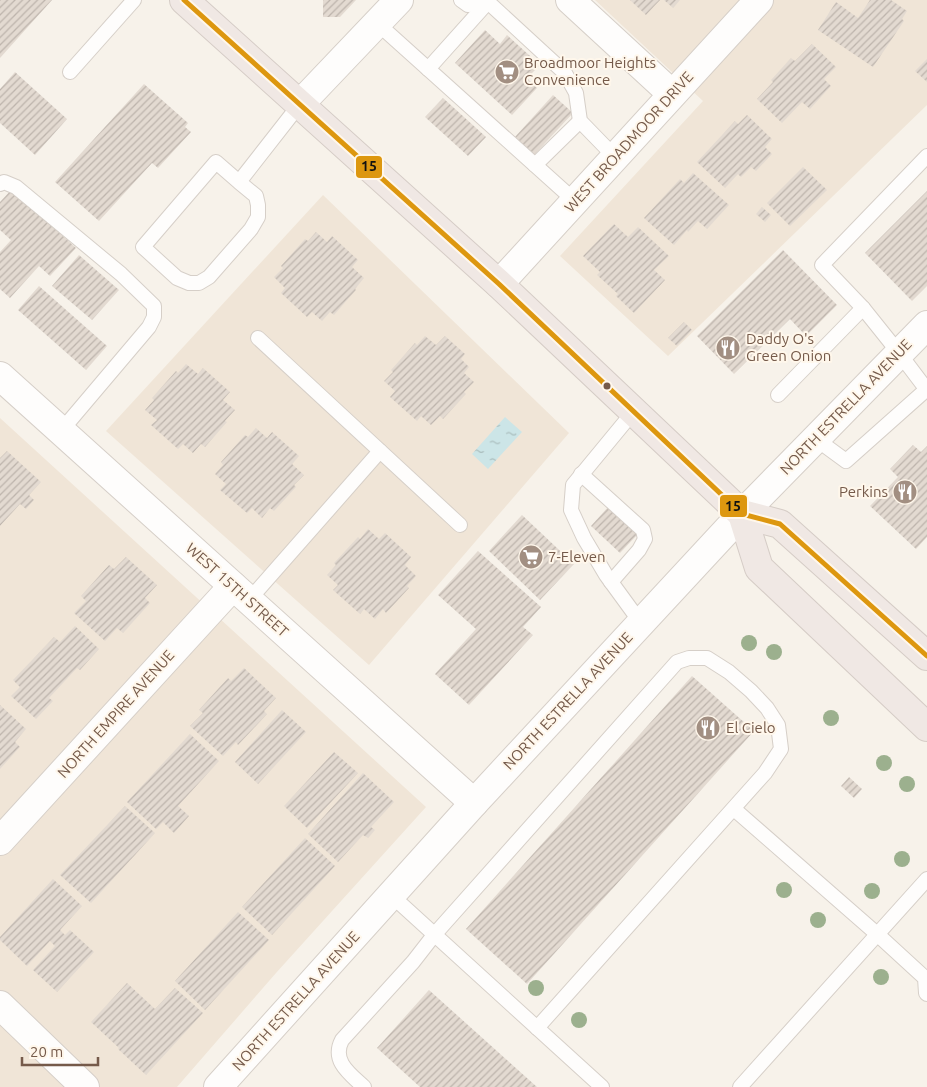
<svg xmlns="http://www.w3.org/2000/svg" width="927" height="1087" font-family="Ubuntu,sans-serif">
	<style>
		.residential { fill: #f0e5d7 }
		.water { fill: url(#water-ripples) }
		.building { fill: url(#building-hatch) }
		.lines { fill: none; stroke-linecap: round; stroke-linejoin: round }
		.lane-casing { stroke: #d6cfc8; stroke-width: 16 }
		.street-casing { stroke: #d6cfc8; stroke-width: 30 }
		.highway-casing { stroke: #d5ccc6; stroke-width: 30 }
		.lane { stroke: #fefdfc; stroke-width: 14 }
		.street { stroke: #fefdfc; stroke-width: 28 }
		.highway { stroke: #f0e8e4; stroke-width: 28 }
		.bus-1-casing { stroke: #fff7eb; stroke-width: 9 }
		.bus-1 { stroke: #dd970f; stroke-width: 5 }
		.tree { fill: #9cb08e }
		.bus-dot { fill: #755a4a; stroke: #fff7eb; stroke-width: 2 }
		.labels { text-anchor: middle; stroke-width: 4; stroke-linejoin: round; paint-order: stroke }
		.poi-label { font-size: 15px; fill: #755a4a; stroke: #fff7eb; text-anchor: start }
		.street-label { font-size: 15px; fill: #755a4a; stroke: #fff7eb }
		.line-badge { stroke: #fff7eb; stroke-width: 2 }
		.pale-badge-label { font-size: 14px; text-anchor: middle; font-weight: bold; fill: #111 }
	</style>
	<defs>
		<pattern id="water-ripples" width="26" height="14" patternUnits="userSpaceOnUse" patternTransform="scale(1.25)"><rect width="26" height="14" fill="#cce5e7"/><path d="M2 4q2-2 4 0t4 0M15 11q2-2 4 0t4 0" fill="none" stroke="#aabdbd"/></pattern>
		<pattern id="building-hatch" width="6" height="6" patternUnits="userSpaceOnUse" patternTransform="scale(1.25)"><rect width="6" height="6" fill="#e3dad1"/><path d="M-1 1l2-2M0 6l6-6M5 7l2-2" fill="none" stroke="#bdb4ac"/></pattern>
	</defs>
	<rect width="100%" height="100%" fill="#f7f2ea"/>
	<!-- residential -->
	<g class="residential">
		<path d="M595,0H927V105L668,356L560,256L703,101Z"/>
		<path d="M323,195L569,433L369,665L106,431Z"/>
		<path d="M0,418L426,807L276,973L177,1087H0Z"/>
	</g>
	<!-- water -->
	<path class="water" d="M505,417L522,432L488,469L472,454Z"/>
	<!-- building -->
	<g class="building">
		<path d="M0,0H52L0,58Z"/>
		<path d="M323,0H356L340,17H323Z"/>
		<path d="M630,0H660L646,15Z"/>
		<path d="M664,0H680L673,8Z"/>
		<path d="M870,0H891L907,11L902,19L904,21L873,67L818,30L836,2L858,18Z"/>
		<path d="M485,30L500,44L507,35L540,65L527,78L537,88L512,115L455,63Z"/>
		<path d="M812,44L836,67L824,79L831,86L810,109L802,102L782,123L757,99L773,82L771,80L791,58L795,61Z"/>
		<path d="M927,59V82L915,71Z"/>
		<path d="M15,72L67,119L35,155L0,123V89Z"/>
		<path d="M144,84L188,123L185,127L191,132L158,168L152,163L99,221L55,182Z"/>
		<path d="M553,95L573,113L534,155L515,137Z"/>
		<path d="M443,98L486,137L468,156L425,117Z"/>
		<path d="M747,115L772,139L765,147L772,154L756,171L751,167L741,177L738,174L725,188L697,162L735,121L738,124Z"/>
		<path d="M803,167L827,190L790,226L767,203Z"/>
		<path d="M693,173L729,205L707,229L698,221L688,232L687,230L674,245L644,218L680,179L684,183Z"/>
		<path d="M12,189L76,248L50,276L39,266L10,298L0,289V252L11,240L0,230V202Z"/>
		<path d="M927,191V286L912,301L865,253Z"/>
		<path d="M762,207L771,215L765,222L756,214Z"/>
		<path d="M614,224L628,237L638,227L669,256L654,270L665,280L634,313L616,296L618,294L597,275L600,272L583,256Z"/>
		<path d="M316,232L327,242L332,236L358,260L352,267L364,278L355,289L356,290L334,315L330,312L322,321L312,312L307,317L281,293L285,288L274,277L283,268L281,266L305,239L308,241Z"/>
		<path d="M783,250L837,305L806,336L790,319L734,374L697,336Z"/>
		<path d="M79,255L119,290L92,320L52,286Z"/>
		<path d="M39,286L107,346L86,370L18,310Z"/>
		<path d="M684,322L692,330L677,346L668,338Z"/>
		<path d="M425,336L436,345L445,336L465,354L461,359L469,367L464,373L474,382L464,392L466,394L443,419L440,416L431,425L421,416L417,421L390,397L395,391L384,381L393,372L391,370L415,343L417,345Z"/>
		<path d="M186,364L198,374L203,368L230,392L223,400L235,410L225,421L227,422L205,447L201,444L193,453L183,444L178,449L151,425L157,420L145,410L154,400L152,398L176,371L178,373Z"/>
		<path d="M256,428L267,438L272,432L299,456L292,464L304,475L294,485L296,487L274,511L270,508L262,518L252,508L247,513L220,490L226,484L215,474L223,465L221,462L245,435L248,437Z"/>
		<path d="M913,445L921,452L927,446V537L916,549L870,506L898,477L890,469Z"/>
		<path d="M7,451L41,482L29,495L34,500L26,509L20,504L0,526V458Z"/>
		<path d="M609,506L638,534L620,553L591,526Z"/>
		<path d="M522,515L574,564L540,600L489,551Z"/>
		<path d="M368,529L379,539L385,533L411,557L405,565L416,576L407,586L409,588L386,613L383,609L375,619L364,609L360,614L333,590L338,585L327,575L336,565L334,563L358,537L360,539Z"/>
		<path d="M478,551L541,607L523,627L533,635L469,705L435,674L476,629L438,595Z"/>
		<path d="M126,557L157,585L145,598L150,603L123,633L117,628L105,641L74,613L86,601L81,596L109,565L114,569Z"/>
		<path d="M75,626L99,649L80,670L77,668L49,698L53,701L36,719L11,696L20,687L13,680L54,637L60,642Z"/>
		<path d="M244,668L276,698L264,711L267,714L238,745L236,742L223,756L190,726L203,713L199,710L228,678L231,681Z"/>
		<path d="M692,676L754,731L527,984L466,929Z"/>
		<path d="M0,705L26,729L15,742L20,747L0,769Z"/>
		<path d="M282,710L306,732L258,784L235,762Z"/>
		<path d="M190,734L219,761L178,806L189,816L174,833L163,822L156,829L127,802Z"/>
		<path d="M334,752L358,773L307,828L284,806Z"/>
		<path d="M363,773L394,802L371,827L375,830L368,838L363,835L338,862L308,834Z"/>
		<path d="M849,777L862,789L854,798L841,786Z"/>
		<path d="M125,806L155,833L91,903L60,875Z"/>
		<path d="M305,838L335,866L272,935L242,907Z"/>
		<path d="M53,879L82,906L60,930L65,935L70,930L94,952L57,992L33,970L55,946L50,941L27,966L0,940V937Z"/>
		<path d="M238,912L269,940L205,1010L175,981Z"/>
		<path d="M127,983L155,1009L175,988L203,1013L146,1075L118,1049L119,1048L91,1022Z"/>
		<path d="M429,990L537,1087H420L377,1048Z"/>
	</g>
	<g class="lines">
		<defs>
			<g id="lane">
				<path d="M461,0L468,5L488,2L565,73L576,93L580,121L615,157"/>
				<path d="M377,23L575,201"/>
				<path d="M428,69L488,2"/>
				<path d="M70,72L134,0"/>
				<path d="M535,165L580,121"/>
				<path d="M239,182L256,196L258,205V217L251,229L209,277L199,283H189L177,278L143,247L216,162L239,182L300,104"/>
				<path d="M0,184L4,182L16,187L121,274L154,306V317L149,327L61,431"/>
				<path d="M863,308L822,265L927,156"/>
				<path d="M258,338L460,525"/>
				<path d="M778,395L863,308L899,353L927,390"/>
				<path d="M634,411L573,485L571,510L584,538L606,575L641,623"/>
				<path d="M816,439L846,461L927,389"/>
				<path d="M581,474L643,530L645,539L639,550L611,582"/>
				<path d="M249,600L380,451"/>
				<path d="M734,809L877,934L925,978L926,993L927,994"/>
				<path d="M391,895L602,1087"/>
				<path d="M364,1087C350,1074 331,1061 342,1040L413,962L434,935L677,662L689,658H707L729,672L751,691L767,708L778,725L781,749L765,773L537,1028"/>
				<path d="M740,1087L927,879"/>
			</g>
			<g id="street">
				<path d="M570,0L672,94"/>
				<path d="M300,104L399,0"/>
				<path d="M499,284L759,0"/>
				<path d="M0,376L474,803"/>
				<path d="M0,841L233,586"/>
				<path d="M0,1005L85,1087"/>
				<path d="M218,1087L474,803L742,514L927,325"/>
			</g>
			<g id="highway">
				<path d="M184,0L499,284L742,514L780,524L927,656"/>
				<path d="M742,514L759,568L927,727"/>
			</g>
		</defs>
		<!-- lane casing -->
		<use href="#lane" class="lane-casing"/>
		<!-- street casing -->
		<use href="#street" class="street-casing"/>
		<!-- highway casing -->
		<use href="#highway" class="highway-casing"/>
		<!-- lane -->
		<use href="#lane" class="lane"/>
		<!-- street -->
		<use href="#street" class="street"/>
		<!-- highway -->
		<use href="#highway" class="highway"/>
		<defs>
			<path id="bus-1" d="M184,0L499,284L742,514L780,524L927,656"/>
		</defs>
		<!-- bus-1 casing -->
		<use href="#bus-1" class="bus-1-casing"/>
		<!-- bus-1 -->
		<use href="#bus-1" class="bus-1"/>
	</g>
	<!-- trees -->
	<g class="tree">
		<circle cx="749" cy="643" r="8"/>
		<circle cx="774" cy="652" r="8"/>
		<circle cx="831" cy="718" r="8"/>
		<circle cx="884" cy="763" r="8"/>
		<circle cx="907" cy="784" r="8"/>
		<circle cx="902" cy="859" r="8"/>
		<circle cx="784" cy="890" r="8"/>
		<circle cx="872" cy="891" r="8"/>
		<circle cx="818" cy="920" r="8"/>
		<circle cx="881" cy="977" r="8"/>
		<circle cx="536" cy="988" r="8"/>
		<circle cx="579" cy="1020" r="8"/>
	</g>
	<!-- icons -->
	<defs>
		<symbol id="supermarket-disc" viewBox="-11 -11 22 22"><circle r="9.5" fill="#a28f82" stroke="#fff7eb"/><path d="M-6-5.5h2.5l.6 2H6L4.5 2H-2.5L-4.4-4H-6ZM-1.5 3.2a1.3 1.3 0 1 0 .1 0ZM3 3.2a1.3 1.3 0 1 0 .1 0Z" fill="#fff"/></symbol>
		<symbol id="restaurant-disc" viewBox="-11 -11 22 22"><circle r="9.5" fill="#a28f82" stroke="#fff7eb"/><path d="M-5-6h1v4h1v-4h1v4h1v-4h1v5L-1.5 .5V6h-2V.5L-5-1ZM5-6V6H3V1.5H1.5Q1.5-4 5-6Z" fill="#fff"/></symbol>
	</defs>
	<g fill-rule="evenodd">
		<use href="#supermarket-disc" x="493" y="58" width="28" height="28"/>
		<use href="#restaurant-disc" x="714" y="334" width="28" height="28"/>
		<use href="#restaurant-disc" x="891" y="478" width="28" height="28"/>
		<use href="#supermarket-disc" x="517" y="543" width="28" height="28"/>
		<use href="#restaurant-disc" x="694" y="714" width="28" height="28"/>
	</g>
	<!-- markers -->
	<circle class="bus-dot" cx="607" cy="386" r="4.5"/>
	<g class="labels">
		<!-- poi labels -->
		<g class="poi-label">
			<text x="524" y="68">Broadmoor Heights<tspan x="524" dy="17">Convenience</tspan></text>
			<text x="746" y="344">Daddy O's<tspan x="746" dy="17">Green Onion</tspan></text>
			<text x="888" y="497" text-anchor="end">Perkins</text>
			<text x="548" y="562">7-Eleven</text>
			<text x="726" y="733">El Cielo</text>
		</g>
		<!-- street labels -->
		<g class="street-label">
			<text transform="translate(629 142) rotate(-48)" y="5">WEST BROADMOOR DRIVE</text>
			<text transform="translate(846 407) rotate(-46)" y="5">NORTH ESTRELLA AVENUE</text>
			<text transform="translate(237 590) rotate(42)" y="5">WEST 15TH STREET</text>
			<text transform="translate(568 701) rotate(-47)" y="5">NORTH ESTRELLA AVENUE</text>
			<text transform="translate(116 714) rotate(-48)" y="5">NORTH EMPIRE AVENUE</text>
			<text transform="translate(296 1001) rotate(-48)" y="5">NORTH ESTRELLA AVENUE</text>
		</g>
	</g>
	<g class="line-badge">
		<rect x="355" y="155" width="28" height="24" rx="5" fill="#dd970f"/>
		<rect x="719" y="494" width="29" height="24" rx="5" fill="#dd970f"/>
	</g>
	<g class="pale-badge-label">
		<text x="369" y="171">15</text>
		<text x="733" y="511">15</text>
	</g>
	<!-- scale -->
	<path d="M22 1057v8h76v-8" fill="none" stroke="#755a4a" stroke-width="2.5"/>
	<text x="30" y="1057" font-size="15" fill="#755a4a" stroke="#fff7eb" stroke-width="4" paint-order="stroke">20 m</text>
</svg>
